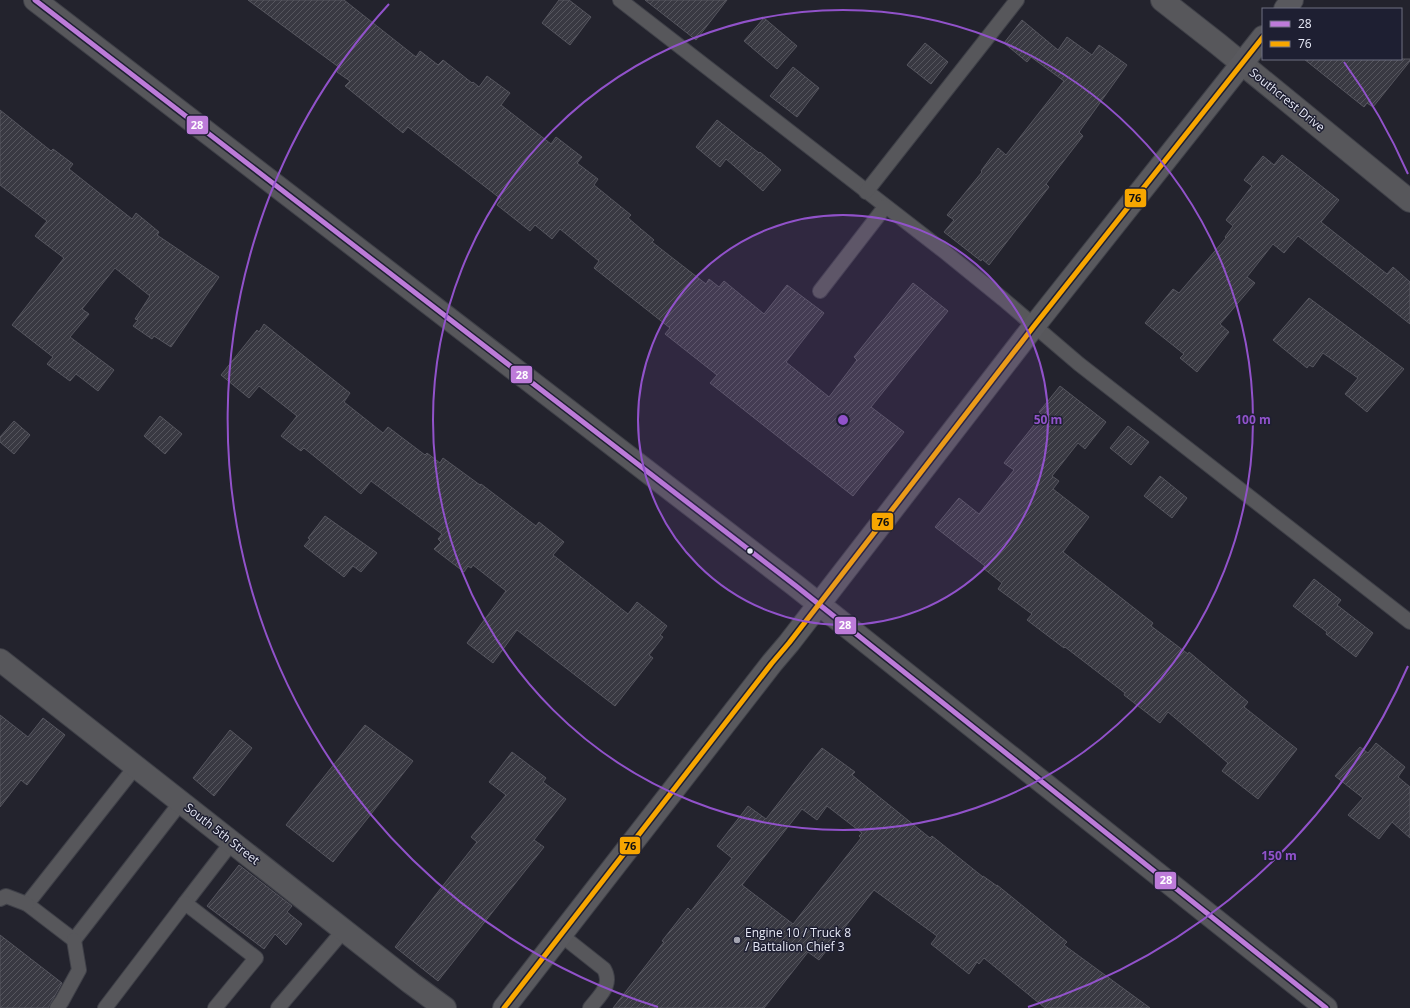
<svg xmlns="http://www.w3.org/2000/svg" width="1410" height="1008" font-family="'Open Sans',sans-serif">
	<style>
		.building { fill: url(#building-hatch); stroke: #56565f; fill-rule: evenodd }
		.lines { fill: none; stroke-linecap: round; stroke-linejoin: round }
		.lane-casing { stroke: #3f4048; stroke-width: 16 }
		.street-casing { stroke: #3f4048; stroke-width: 24 }
		.secondary-casing { stroke: #3f4048; stroke-width: 24 }
		.lane { stroke: #57575b; stroke-width: 14 }
		.street { stroke: #57575b; stroke-width: 22 }
		.secondary { stroke: #59595e; stroke-width: 22 }
		.bus-1-casing { stroke: #1e1f32; stroke-width: 8 }
		.bus-2-casing { stroke: #1e1f32; stroke-width: 8 }
		.bus-1 { stroke: #bd7bd9; stroke-width: 5 }
		.bus-2 { stroke: #f7a600; stroke-width: 5 }
		.ring { fill: none; stroke: #9152ca; stroke-width: 2 }
		.bus-dot { fill: #e8eaf7; stroke: #1e1f32; stroke-width: 1.5 }
		.poi-dot { fill: #a3a4b0; stroke: #1e1f32; stroke-width: 1.5 }
		.labels { text-anchor: middle; stroke-width: 3; stroke-linejoin: round; paint-order: stroke }
		.street-label { font-size: 12px; fill: #e8eaf7; stroke: #1e1f32 }
		.poi-label { font-size: 12px; fill: #e8eaf7; stroke: #1e1f32; text-anchor: start }
		.centre { fill: #9152ca; stroke: #1e1f32; stroke-width: 2 }
		.ring-label { font-size: 12px; text-anchor: middle; font-weight: bold; fill: #9152ca; stroke: #1e1f32; stroke-width: 3; stroke-linejoin: round; paint-order: stroke }
		.line-badge { stroke: #1e1f32; stroke-width: 1.5 }
		.badge-label { font-size: 11px; text-anchor: middle; font-weight: bold; fill: #fff }
		.pale-badge-label { font-size: 11px; text-anchor: middle; font-weight: bold; fill: #111 }
	</style>
	<defs>
		<pattern id="building-hatch" width="6" height="6" patternUnits="userSpaceOnUse"><rect width="6" height="6" fill="#393942"/><path d="M-1 1l2-2M0 6l6-6M5 7l2-2" fill="none" stroke="#56565e"/></pattern>
	</defs>
	<rect width="100%" height="100%" fill="#23232d"/>
	<!-- building -->
	<g class="building">
		<path d="M248,0H344L416,57L420,51L438,65L443,60L472,83L473,82L479,87L487,76L510,93L501,105L551,144L556,137L582,157L577,163L598,179L594,185L631,215L628,218L654,240L652,242L706,284L709,279L719,287L724,281L764,314L787,285L824,313L786,362L829,397L857,360L854,357L913,283L948,311L871,407L904,432L853,496L710,383L717,375L665,334L670,328L594,268L599,261L560,229L552,239L535,225L530,231L497,205L501,199L408,127L403,133L345,86L350,81L337,72L340,68Z"/>
		<path d="M559,0H569L591,17L570,45L542,23Z"/>
		<path d="M645,0H727L696,40Z"/>
		<path d="M764,18L797,46L777,69L744,41Z"/>
		<path d="M1022,20L1058,50L1067,37L1092,55L1099,45L1127,65L1079,132L1083,136L1046,184L1049,187L989,265L982,259L981,261L944,232L954,220L947,215L982,172L981,171L998,148L1006,155L1064,81L1031,57L1027,62L1004,43Z"/>
		<path d="M925,43L948,62L931,84L907,65Z"/>
		<path d="M1304,59H1410V61L1373,107L1367,103L1364,107Z"/>
		<path d="M793,67L819,88L797,117L770,96Z"/>
		<path d="M0,110L51,151L53,149L73,164L69,169L132,219L136,213L159,232L157,235L219,277L171,347L154,336L152,339L133,326L138,320L135,319L150,296L115,268L82,309L89,314L70,337L114,370L98,391L76,374L70,381L47,364L53,357L12,325L64,258L35,236L47,221L0,185Z"/>
		<path d="M717,120L759,153L760,152L781,170L763,191L726,159L720,167L696,147Z"/>
		<path d="M1282,155L1339,200L1321,222L1387,274L1393,267L1410,282V324L1298,236L1284,253L1273,244L1247,277L1255,283L1220,324L1229,332L1197,372L1180,358L1184,354L1145,323L1173,289L1179,293L1226,238L1225,237L1233,226L1226,220L1252,186L1244,180L1263,156L1274,165Z"/>
		<path d="M1309,298L1404,369L1367,412L1345,394L1358,378L1323,353L1313,367L1309,365L1307,368L1273,340Z"/>
		<path d="M264,324L350,393L344,402L383,433L388,427L425,455L427,453L440,463L443,458L480,485L481,484L536,526L539,522L564,542L553,555L628,614L637,602L667,626L660,635L663,637L649,655L653,658L615,706L517,630L493,663L467,643L506,591L473,565L471,568L468,566L464,572L434,549L441,542L438,539L442,534L371,481L361,494L304,448L301,451L281,436L297,416L259,386L249,398L221,375L257,330L259,332Z"/>
		<path d="M1060,386L1106,422L1085,449L1078,443L1052,476L1059,481L1053,489L1089,517L1063,552L1153,623L1151,626L1188,654L1189,652L1248,702L1244,707L1297,749L1258,799L1222,771L1228,763L1168,712L1160,723L1124,695L1125,693L1065,647L1064,648L1027,620L1032,614L998,589L1002,583L983,568L985,566L935,527L959,498L979,514L1014,470L1004,463L1042,415L1039,412Z"/>
		<path d="M160,416L182,434L165,454L144,436Z"/>
		<path d="M14,421L30,435L14,454L0,442V437Z"/>
		<path d="M1128,426L1149,442L1131,465L1110,448Z"/>
		<path d="M1160,476L1187,498L1172,518L1144,496Z"/>
		<path d="M325,516L377,553L361,572L353,566L344,577L304,546L310,539L308,538Z"/>
		<path d="M1314,579L1341,600L1337,605L1373,633L1356,657L1326,634L1327,632L1293,606Z"/>
		<path d="M0,715L28,737L43,718L65,735L27,785L21,780L0,807Z"/>
		<path d="M365,725L413,761L333,862L286,825Z"/>
		<path d="M230,730L252,748L214,796L193,778Z"/>
		<path d="M1376,743L1405,767L1398,777L1410,787V838L1392,822L1379,839L1348,815L1363,798L1335,776L1360,747L1368,753Z"/>
		<path d="M822,748L855,772L852,775L930,838L932,836L983,877V876L997,886V885L1067,942L1064,945L1150,1008H1045L984,958L979,964L977,962L969,974L931,944L937,936L874,890L819,960L808,952L764,1008H613L664,942L662,941L688,908L691,911L732,858L717,846L748,806L766,819L808,765ZM827,806L862,833L859,836L861,838L793,924L742,885L802,809L817,820Z"/>
		<path d="M512,752L546,778L543,782L566,799L534,840L544,847L438,981L395,947L477,842L471,837L506,795L489,782Z"/>
		<path d="M239,865L292,906L287,912L302,924L286,945L275,934L264,949L207,906Z"/>
		<path d="M0,935L62,983L48,1008H0Z"/>
	</g>
	<g class="lines">
		<defs>
			<g id="lane">
				<path d="M620,0L945,252L1003,299L1079,364L1410,622"/>
				<path d="M866,192L1017,0"/>
				<path d="M820,291L885,207"/>
				<path d="M136,766L27,904L74,940L181,802"/>
				<path d="M0,899L6,896L27,904"/>
				<path d="M185,903L232,842"/>
				<path d="M561,935L604,969C613,985 600,995 590,1008"/>
				<path d="M57,1008L62,1001L79,970L74,940"/>
				<path d="M105,1008L185,903L256,958L215,1008"/>
				<path d="M278,1008L344,930"/>
			</g>
			<g id="street">
				<path d="M35,0L796,586L1326,1008"/>
				<path d="M1162,0L1218,44L1410,201"/>
				<path d="M0,660L411,983L445,1008"/>
			</g>
			<g id="secondary">
				<path d="M1285,9L1292,0"/>
				<path d="M504,1008L772,663L789,643L1034,326L1263,37"/>
			</g>
		</defs>
		<!-- lane casing -->
		<use href="#lane" class="lane-casing"/>
		<!-- street casing -->
		<use href="#street" class="street-casing"/>
		<!-- secondary casing -->
		<use href="#secondary" class="secondary-casing"/>
		<!-- lane -->
		<use href="#lane" class="lane"/>
		<!-- street -->
		<use href="#street" class="street"/>
		<!-- secondary -->
		<use href="#secondary" class="secondary"/>
		<defs>
			<path id="bus-1" d="M35,0L796,586L1326,1008"/>
			<path id="bus-2" d="M504,1008L772,663L789,643L1034,326L1263,37"/>
		</defs>
		<!-- bus-1 casing -->
		<use href="#bus-1" class="bus-1-casing"/>
		<!-- bus-2 casing -->
		<use href="#bus-2" class="bus-2-casing"/>
		<!-- bus-1 -->
		<use href="#bus-1" class="bus-1"/>
		<!-- bus-2 -->
		<use href="#bus-2" class="bus-2"/>
	</g>
	<!-- distance rings -->
	<circle cx="843" cy="420" r="205" fill="#9152ca" fill-opacity=".12"/>
	<g class="ring">
		<circle cx="843" cy="420" r="205"/>
		<circle cx="843" cy="420" r="410"/>
		<path d="M1408 666A616 616 0 0 1 1028 1007M658 1007A616 616 0 0 1 389 4M1344 62A616 616 0 0 1 1408 174"/>
	</g>
	<!-- markers -->
	<circle class="bus-dot" cx="750" cy="551" r="3.5"/>
	<circle class="poi-dot" cx="737" cy="940" r="4"/>
	<g class="labels">
		<!-- street labels -->
		<g class="street-label">
			<text transform="translate(1287 100) rotate(39)" y="4">Southcrest Drive</text>
			<text transform="translate(222 834) rotate(38)" y="4">South 5th Street</text>
		</g>
		<!-- poi labels -->
		<g class="poi-label">
			<text x="745" y="937">Engine 10 / Truck 8<tspan x="745" dy="14">/ Battalion Chief 3</tspan></text>
		</g>
	</g>
	<circle cx="843" cy="420" r="6" class="centre"/>
	<g class="ring-label">
		<text x="1048" y="424">50 m</text>
		<text x="1253" y="424">100 m</text>
		<text x="1279" y="860">150 m</text>
	</g>
	<g class="line-badge">
		<rect x="186" y="115" width="23" height="20" rx="4" fill="#bd7bd9"/>
		<rect x="1124" y="188" width="23" height="20" rx="4" fill="#f7a600"/>
		<rect x="510" y="365" width="23" height="19" rx="4" fill="#bd7bd9"/>
		<rect x="871" y="512" width="23" height="19" rx="4" fill="#f7a600"/>
		<rect x="834" y="616" width="23" height="19" rx="4" fill="#bd7bd9"/>
		<rect x="619" y="836" width="22" height="19" rx="4" fill="#f7a600"/>
		<rect x="1154" y="871" width="23" height="19" rx="4" fill="#bd7bd9"/>
	</g>
	<g class="badge-label">
		<text x="197" y="129">28</text>
		<text x="522" y="379">28</text>
		<text x="845" y="629">28</text>
		<text x="1166" y="884">28</text>
	</g>
	<g class="pale-badge-label">
		<text x="1135" y="202">76</text>
		<text x="883" y="526">76</text>
		<text x="630" y="850">76</text>
	</g>
	<!-- legend -->
	<rect x="1262" y="8" width="140" height="52" fill="#1e1f32" stroke="#6f7081"/>
	<rect x="1270" y="21" width="20" height="6" fill="#bd7bd9" stroke="#6f7081"/>
	<text x="1298" y="28" font-size="12" fill="#e8eaf7">28</text>
	<rect x="1270" y="41" width="20" height="6" fill="#f7a600" stroke="#6f7081"/>
	<text x="1298" y="48" font-size="12" fill="#e8eaf7">76</text>
</svg>
